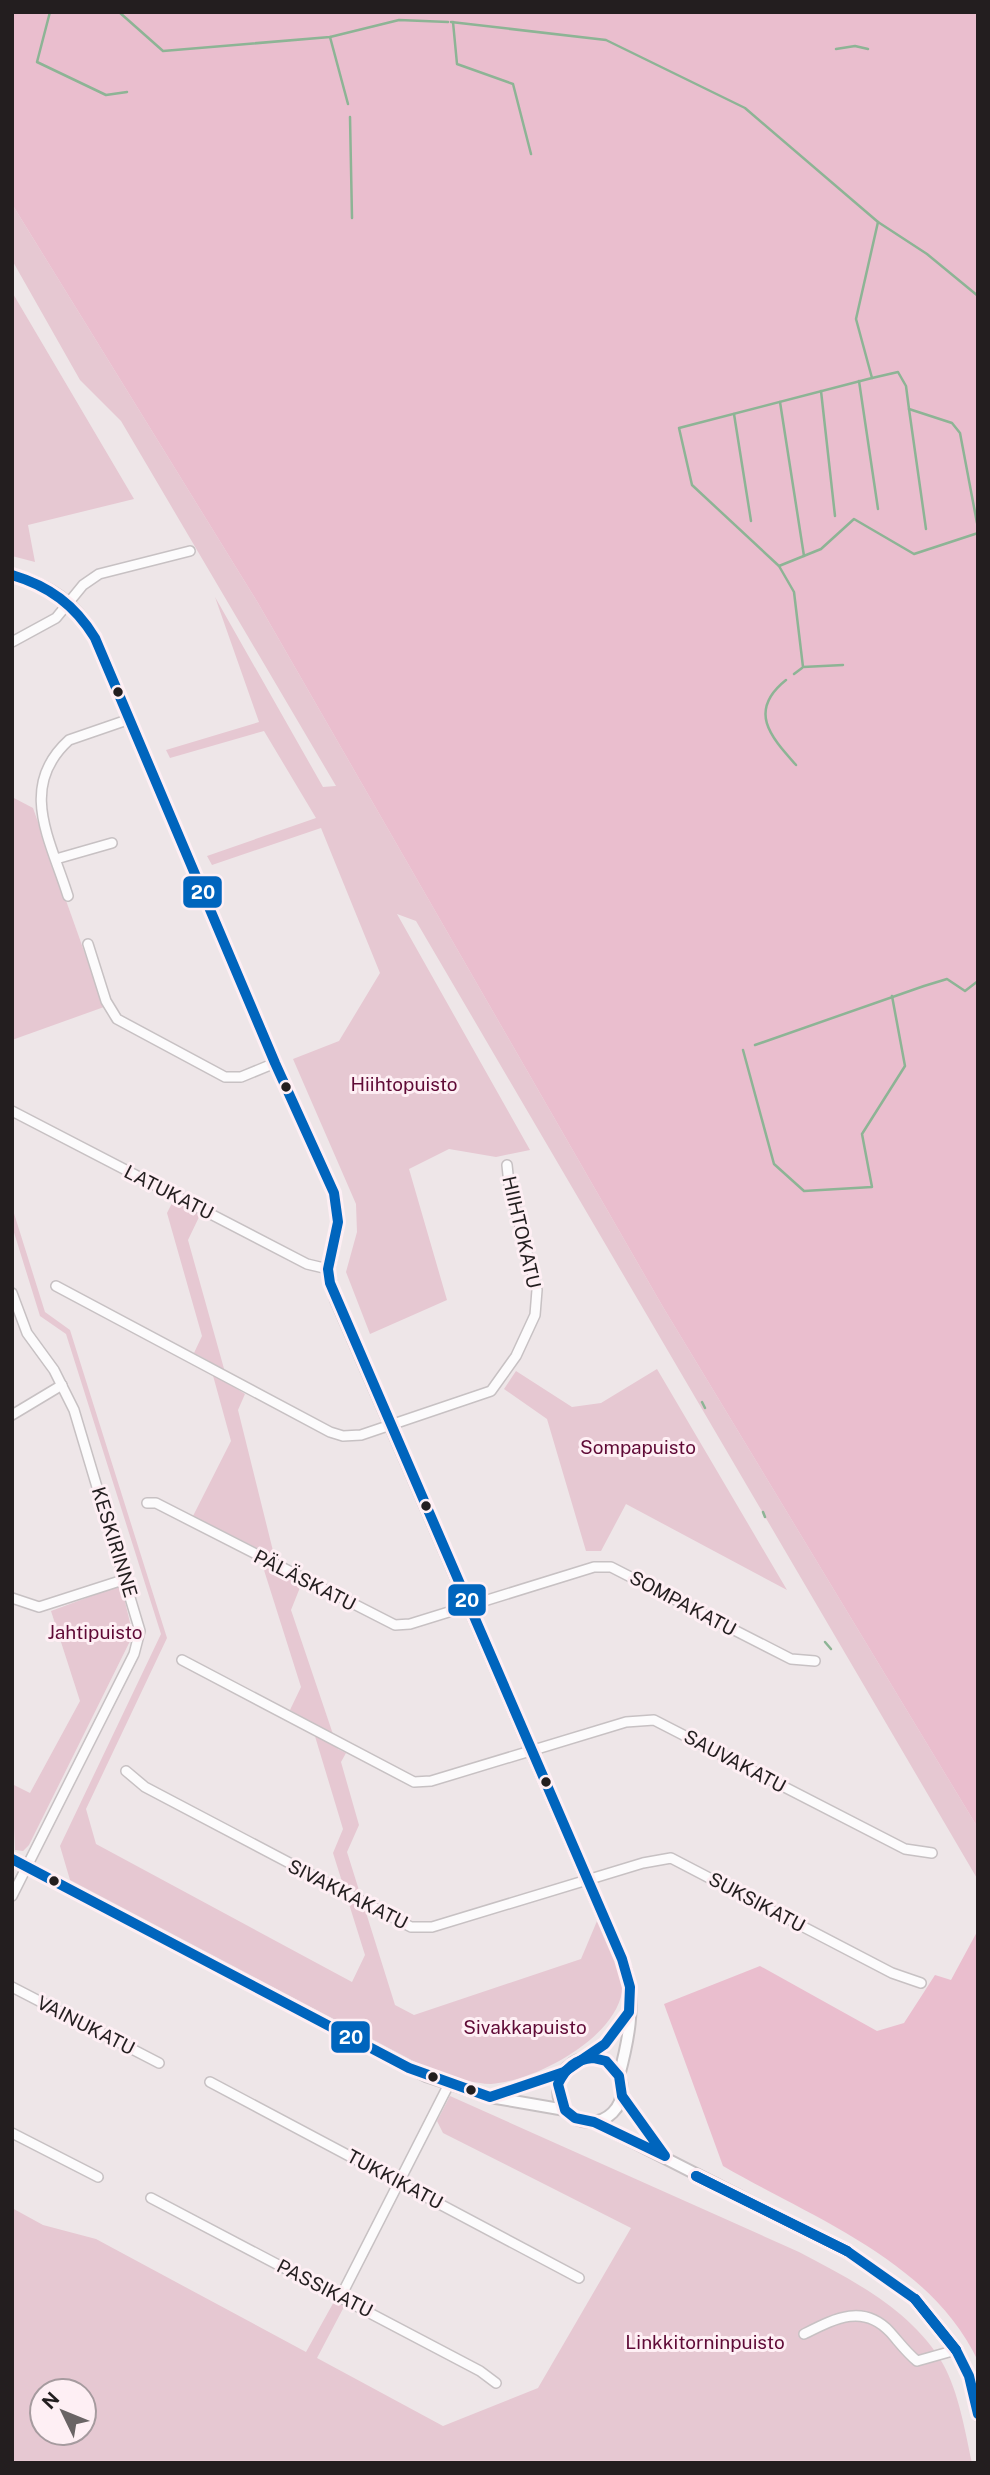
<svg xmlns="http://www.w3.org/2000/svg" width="990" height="2475" font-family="'Public Sans',sans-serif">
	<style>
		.green { fill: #e6c8d2; fill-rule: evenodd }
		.forest { fill: #eabece }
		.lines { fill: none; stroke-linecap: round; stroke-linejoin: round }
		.stream { stroke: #8db495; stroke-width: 2.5 }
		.minor-casing { stroke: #c7c1c3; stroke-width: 12 }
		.tertiary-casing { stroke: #c7c1c3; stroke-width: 14 }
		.minor { stroke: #fcfbfc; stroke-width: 9 }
		.tertiary { stroke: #fcfbfc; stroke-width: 10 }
		.bus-1-casing { stroke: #feeff4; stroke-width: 16 }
		.bus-1 { stroke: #0065bd; stroke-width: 10 }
		.bus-dot { fill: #231e1f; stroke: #feeff4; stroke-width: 2.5 }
		.labels { text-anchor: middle; stroke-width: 6; stroke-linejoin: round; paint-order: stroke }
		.park-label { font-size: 19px; fill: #5f0a36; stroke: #feeff4 }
		.street-label { font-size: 19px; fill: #231e1f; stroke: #feeff4 }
		.line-badge { stroke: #feeff4; stroke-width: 2.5 }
		.badge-label { font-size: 19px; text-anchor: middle; font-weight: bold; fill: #fff }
	</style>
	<rect width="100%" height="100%" fill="#eee6e8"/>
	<!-- green -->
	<g class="green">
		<path d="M12,204L258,603L663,1307L978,1828V1880L416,921L397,914L530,1150L496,1157L449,1149L409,1169L447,1300L370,1334L346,1272L357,1232L356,1204L293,1059L339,1041L380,973L321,828L212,865L207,856L316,818L264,731L170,758L166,750L259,722L215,597L323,787L336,786L121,421L80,380L12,260Z"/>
		<path d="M12,292L134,499L28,525L35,562L12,556Z"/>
		<path d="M12,797L33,808L104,1007L12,1040Z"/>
		<path d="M174,1199L200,1215L188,1240L228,1383L245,1394L238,1410L278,1571L301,1585L291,1610L338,1749L346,1753L341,1762L359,1825L347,1852L395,2005L414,2015L581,1959L597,1921C607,1941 626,1968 622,1992C614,2039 535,2081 491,2084C475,2084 455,2077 438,2074L70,1880L60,1846L161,1634L66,1334L40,1316L12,1226V1207L45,1312L70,1330L167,1638L86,1809L96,1844L352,1982L365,1955L333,1853L343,1829L311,1723L290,1710L301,1687L257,1548L193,1516L231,1441L209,1361L194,1353L202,1336L167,1213Z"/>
		<path d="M657,1369L787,1590L626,1504L601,1551H586L547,1419L504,1389L516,1371L572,1407L601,1403Z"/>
		<path d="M121,1585L133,1635L29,1845L23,1851L15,1850L12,1784L30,1793L80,1701L51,1611Z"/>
		<path d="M450,2096L799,2252C852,2280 912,2310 943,2364C959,2393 965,2431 972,2463H12V2208L43,2225L96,2239L306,2352L336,2298L346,2303L317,2358L443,2426L538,2388L631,2228L443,2133L437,2121ZM42,2391H84V2433H42Z"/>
	</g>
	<!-- forest -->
	<g class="forest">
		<path d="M12,12H978V1828L663,1307L258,603L12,204Z"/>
		<path d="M978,1930V2361C931,2261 813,2218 723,2166L664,2004L760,1966L877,2031L904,2023L935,1975L951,1980Z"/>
	</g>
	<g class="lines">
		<!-- stream -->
		<g class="stream">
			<path d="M50,12L37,62L106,95L127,92"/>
			<path d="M119,12L163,51L330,37L399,20L448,22"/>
			<path d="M451,22L606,40L745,108L878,222L927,254L978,296"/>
			<path d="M453,22L457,64L513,84L531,154"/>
			<path d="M330,37L348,104"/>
			<path d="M836,49L855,46L868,49"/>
			<path d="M350,117L352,218"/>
			<path d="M872,378L898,372L906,386L909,409L952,423L960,433L977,523"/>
			<path d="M859,381L878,509"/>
			<path d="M821,391L835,516"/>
			<path d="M780,402L804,556"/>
			<path d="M909,409L926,529"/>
			<path d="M734,414L751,521"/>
			<path d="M779,566L821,549L854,519L914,554L978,533"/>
			<path d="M843,665L803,667L794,592L779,566L692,485L679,428L872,378L856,319L878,222"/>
			<path d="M794,674L802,668"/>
			<path d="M786,680C747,711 771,737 796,765"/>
			<path d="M755,1045L924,986L947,979L965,991L978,981"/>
			<path d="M743,1050L774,1164L804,1191L872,1187L862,1134L905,1066L892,996"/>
			<path d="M702,1402L705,1408"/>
			<path d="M763,1512L765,1517"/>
			<path d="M825,1642L831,1649"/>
		</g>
		<defs>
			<g id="minor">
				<path d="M12,642L56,618L83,585L99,574L190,551"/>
				<path d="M56,859L112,843"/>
				<path d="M68,896C51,841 17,787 69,740L130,719"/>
				<path d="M88,944L106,1001L117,1019L225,1077H241L275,1063"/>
				<path d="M12,1111L307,1264L328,1269"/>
				<path d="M56,1286L330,1432L343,1436L361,1435L491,1391L516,1356L535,1315L537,1290L509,1184L507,1165"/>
				<path d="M12,1293L27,1333L54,1370L74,1410L140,1631L134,1654L12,1896"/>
				<path d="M12,1415L62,1385"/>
				<path d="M147,1503H156L395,1625L410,1624L594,1567H611L791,1659L815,1661"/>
				<path d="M12,1598L39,1607L126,1579"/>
				<path d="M182,1660L414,1782L431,1781L626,1722L654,1720L905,1849L932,1853"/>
				<path d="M126,1771L145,1787L411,1927H432L643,1863L671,1858L892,1973L921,1983"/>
				<path d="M12,1987L159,2063"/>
				<path d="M210,2082L579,2278"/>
				<path d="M12,2133L98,2177"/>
				<path d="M151,2198L480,2371L496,2383"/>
				<path d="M341,2296L449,2084"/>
				<path d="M804,2334C834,2319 863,2303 890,2332C899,2342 906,2352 917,2361L956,2350"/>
			</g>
			<g id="tertiary">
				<path d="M12,575C50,585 76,603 95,638L275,1063L334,1193L338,1222L328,1273L336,1300L626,1970C636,2005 628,2042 619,2076"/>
				<path d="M12,1859L426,2076L490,2097L565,2110"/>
				<circle cx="590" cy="2090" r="32"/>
				<path d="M586,2058L605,2044L628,2015"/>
				<path d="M622,2096L665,2156"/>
				<path d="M493,2097L563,2072"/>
				<path d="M594,2122L847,2251L915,2299L956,2350L969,2376L978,2415"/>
			</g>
		</defs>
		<!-- minor casing -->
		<use href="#minor" class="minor-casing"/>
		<!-- tertiary casing -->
		<use href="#tertiary" class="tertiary-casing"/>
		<!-- minor -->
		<use href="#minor" class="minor"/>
		<!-- tertiary -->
		<use href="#tertiary" class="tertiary"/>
		<defs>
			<g id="bus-1">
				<path d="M12,575C49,586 75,605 95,638L275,1063L334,1193L338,1222L328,1269L330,1283L622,1959L630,1987L629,2012L605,2044L564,2072L490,2097L409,2068L12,1859"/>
				<path d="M593,2058L606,2061L619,2076L622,2096L665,2156L594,2122L575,2118L565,2110L558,2084C566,2068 575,2059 593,2058Z"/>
				<path d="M696,2176L847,2251"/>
				<path d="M696,2176L847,2251"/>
				<path d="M847,2251L915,2299"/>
				<path d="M915,2299L956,2350"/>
				<path d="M915,2299L956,2350"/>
				<path d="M956,2350L969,2376L978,2414"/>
			</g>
		</defs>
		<!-- bus-1 casing -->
		<use href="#bus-1" class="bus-1-casing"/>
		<!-- bus-1 -->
		<use href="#bus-1" class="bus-1"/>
	</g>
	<!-- markers -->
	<g class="bus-dot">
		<circle cx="118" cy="692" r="6"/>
		<circle cx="286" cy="1087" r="6"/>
		<circle cx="426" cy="1506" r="6"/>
		<circle cx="546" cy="1782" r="6"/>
		<circle cx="54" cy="1881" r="6"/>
		<circle cx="433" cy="2077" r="6"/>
		<circle cx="471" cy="2090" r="6"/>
	</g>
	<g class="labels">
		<!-- park labels -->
		<g class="park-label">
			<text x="404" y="1091">Hiihtopuisto</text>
			<text x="638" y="1454">Sompapuisto</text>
			<text x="95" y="1639">Jahtipuisto</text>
			<text x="525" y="2034">Sivakkapuisto</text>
			<text x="705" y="2349">Linkkitorninpuisto</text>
		</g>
		<!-- street labels -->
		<g class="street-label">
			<text transform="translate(169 1192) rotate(27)" y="7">LATUKATU</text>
			<text transform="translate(522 1232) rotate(77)" y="7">HIIHTOKATU</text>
			<text transform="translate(115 1542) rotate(73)" y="7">KESKIRINNE</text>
			<text transform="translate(305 1580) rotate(27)" y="7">PÄLÄSKATU</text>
			<text transform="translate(683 1603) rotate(28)" y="7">SOMPAKATU</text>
			<text transform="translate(735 1761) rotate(28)" y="7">SAUVAKATU</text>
			<text transform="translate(348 1894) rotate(27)" y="7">SIVAKKAKATU</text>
			<text transform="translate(757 1902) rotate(28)" y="7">SUKSIKATU</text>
			<text transform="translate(86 2025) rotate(27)" y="7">VAINUKATU</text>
			<text transform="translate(395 2179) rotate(28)" y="7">TUKKIKATU</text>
			<text transform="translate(325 2288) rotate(27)" y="7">PASSIKATU</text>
		</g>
	</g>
	<g class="line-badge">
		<rect x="182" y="875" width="41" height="34" rx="7" fill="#0065bd"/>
		<rect x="447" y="1583" width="40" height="34" rx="7" fill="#0065bd"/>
		<rect x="330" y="2020" width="41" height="34" rx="7" fill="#0065bd"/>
	</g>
	<g class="badge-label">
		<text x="203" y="899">20</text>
		<text x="467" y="1607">20</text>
		<text x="351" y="2044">20</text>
	</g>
	<!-- border -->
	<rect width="990" height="2475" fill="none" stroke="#231e1f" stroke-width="28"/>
	<!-- north arrow -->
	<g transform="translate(63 2412) rotate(313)"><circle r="33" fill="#feeff4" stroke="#a69b9f" stroke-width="2"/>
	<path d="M0-5L12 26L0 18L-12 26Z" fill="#6a6465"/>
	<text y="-10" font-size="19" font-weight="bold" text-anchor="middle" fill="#231e1f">N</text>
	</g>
</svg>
